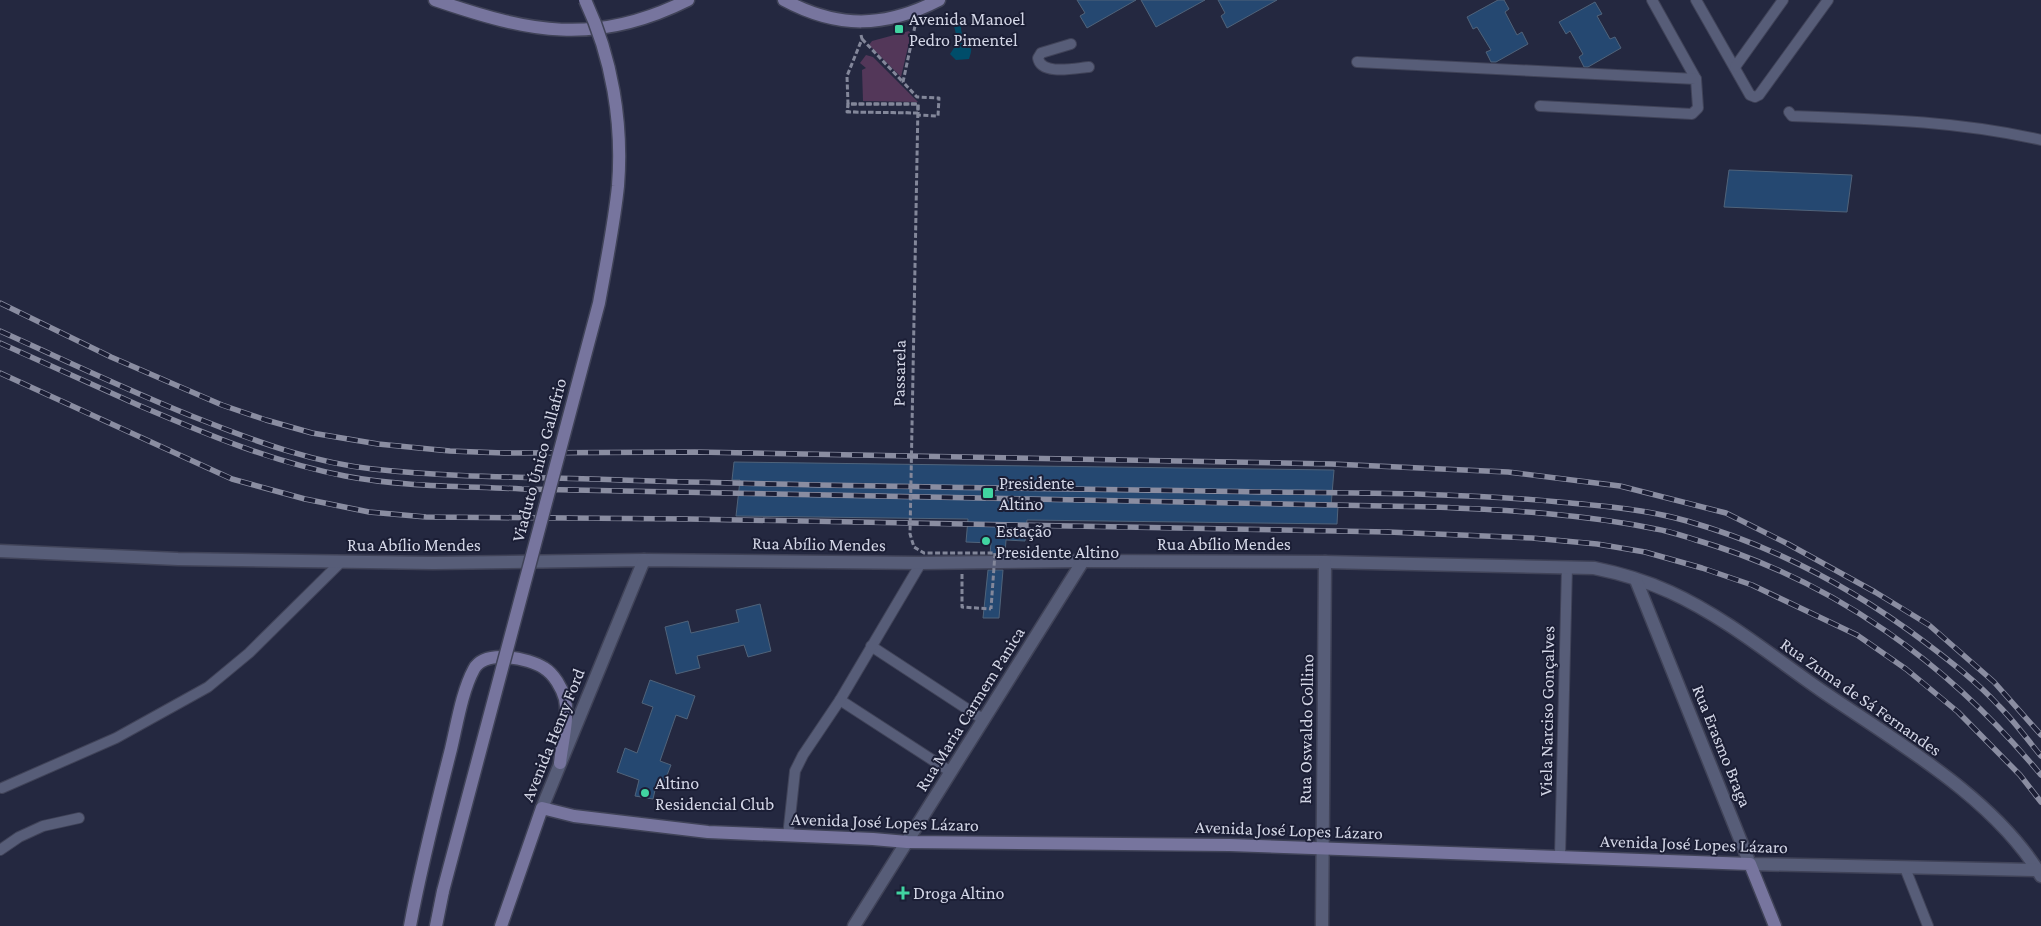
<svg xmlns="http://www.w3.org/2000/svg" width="2041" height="926" font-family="'Crimson Pro',serif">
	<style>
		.green { fill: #533759 }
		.water { fill: #004d6a }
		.building { fill: #254871; stroke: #50637a }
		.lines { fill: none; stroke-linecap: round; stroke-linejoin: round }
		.lane-casing { stroke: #404358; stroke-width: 12 }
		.street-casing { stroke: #404358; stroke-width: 15 }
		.secondary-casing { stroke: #404358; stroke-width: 15 }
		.path { stroke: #83879a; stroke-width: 3; stroke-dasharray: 5 2.5; stroke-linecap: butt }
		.lane { stroke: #575d78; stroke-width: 10 }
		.street { stroke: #575d78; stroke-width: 12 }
		.secondary { stroke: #77759e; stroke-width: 12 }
		.rail-casing { stroke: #8a8da1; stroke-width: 5.5 }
		.rail { stroke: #1b1e35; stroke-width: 4; stroke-dasharray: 11; stroke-linecap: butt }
		.secondary-bridge-casing { stroke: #404358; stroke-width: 15; stroke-linecap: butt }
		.path-bridge { stroke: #83879a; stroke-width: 3; stroke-dasharray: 5 2.5; stroke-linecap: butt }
		.secondary-bridge { stroke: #77759e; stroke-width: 12 }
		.poi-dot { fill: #41d4a1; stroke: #1b1e35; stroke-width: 2 }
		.labels { text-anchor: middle; stroke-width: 4; stroke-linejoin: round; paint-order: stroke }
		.poi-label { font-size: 18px; fill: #d3d6e6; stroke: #1b1e35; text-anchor: start }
		.street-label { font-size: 18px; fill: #d3d6e6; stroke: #1b1e35 }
	</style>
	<rect width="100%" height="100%" fill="#242840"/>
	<!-- green -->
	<g class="green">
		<path d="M909,31L911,34L901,77L869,45L872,41Z"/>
		<path d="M866,55L873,57L918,102L863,101L862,70L866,68L860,63Z"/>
	</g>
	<!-- water -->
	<path class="water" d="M960,19C961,25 961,35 964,40C970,50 974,45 969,59L956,60L950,54L958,42L953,22Z"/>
	<!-- building -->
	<g class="building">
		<path d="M1077,0H1136L1087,28L1080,16L1085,13Z"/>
		<path d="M1141,0H1205L1156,27Z"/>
		<path d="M1218,0H1277L1227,28L1221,16L1225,13Z"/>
		<path d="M1498,0H1504L1509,9L1505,12L1517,35L1522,32L1528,44L1496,62H1491L1486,52L1491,50L1477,27L1473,29L1467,17Z"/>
		<path d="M1595,2L1602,14L1597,16L1610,39L1615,37L1621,48L1588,67H1584L1579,57L1583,54L1570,31L1566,34L1559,22Z"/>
		<path d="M1729,170L1852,175L1847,212L1724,207Z"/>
		<path d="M734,462L1334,470L1331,506H1338L1337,524L1027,520L1025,541L1006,540L1005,554H990L991,543L966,542L968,519L736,516L740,480H732Z"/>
		<path d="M988,570H1003L999,618H983Z"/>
		<path d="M760,604L771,651L748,657L744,645L697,656L700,668L676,674L665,627L688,621L691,633L739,622L736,610Z"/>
		<path d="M650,680L695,696L687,719L676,715L660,761L671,765L662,788L656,786L653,799L635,796L639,780L617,772L625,748L637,753L653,707L642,703Z"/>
	</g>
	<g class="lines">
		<defs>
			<g id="lane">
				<path d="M1652,0L1696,79"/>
				<path d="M1696,0L1750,95L1755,97L1759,95L1828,0"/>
				<path d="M1071,44L1041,53L1038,58C1041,76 1076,68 1089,67"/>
				<path d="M1357,62L1696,79L1698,108L1692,114L1540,106"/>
				<path d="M1735,67L1783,0"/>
				<path d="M1789,112L1792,116C1876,119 1959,121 2041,140"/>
				<path d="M871,646L984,720"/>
				<path d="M840,700L951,772"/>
				<path d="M2,788L116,738L208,687L249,653L341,562"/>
				<path d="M788,836L795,771L803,755L840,700L921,563"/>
				<path d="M0,850L19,837L43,826L79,818"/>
				<path d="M1560,856L1567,567"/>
				<path d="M1905,868L1928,926"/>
			</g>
			<g id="street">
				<path d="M0,551L178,559L433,563L644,560L921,563L1083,561L1325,562L1594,568C1619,573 1646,581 1670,592C1725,617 1773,657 1822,691C1895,741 1996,799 2041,876"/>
				<path d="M1636,580L1750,864L2038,870"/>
				<path d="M542,808L644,560"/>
				<path d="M854,926L1083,561"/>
				<path d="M1322,926L1325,562"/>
			</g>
			<g id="secondary">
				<path d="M435,0C529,32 594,47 688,0"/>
				<path d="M784,0C838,29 885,28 939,0"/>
				<path d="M410,926C421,866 436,808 451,749C457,724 462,691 474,669C485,649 529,658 544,668C554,674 562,688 565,699C569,719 562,743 560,763"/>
				<path d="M436,926L443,891"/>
				<path d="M501,926L542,808L574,816L708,832L873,839L907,842L1230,845L1750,864L1775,926"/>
			</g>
		</defs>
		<!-- lane casing -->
		<use href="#lane" class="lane-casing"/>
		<!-- street casing -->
		<use href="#street" class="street-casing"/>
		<!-- secondary casing -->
		<use href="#secondary" class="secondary-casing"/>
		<!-- path -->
		<g class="path">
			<path d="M915,26L903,82L917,97L939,98L938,116L918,115"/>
			<path d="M861,35L862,39L847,76L848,104H918V113"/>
			<path d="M862,39L902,81"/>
			<path d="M962,574V607L991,609"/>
		</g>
		<!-- lane -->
		<use href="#lane" class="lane"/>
		<!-- street -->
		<use href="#street" class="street"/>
		<!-- secondary -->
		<use href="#secondary" class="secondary"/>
		<defs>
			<g id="rail">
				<path d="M0,303L111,357L222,405L266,420L312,433L378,444L450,451L504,453L695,452L1332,464L1508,472L1620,486L1726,513L1788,544L1875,592L1929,625L1994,682L2041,735"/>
				<path d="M0,331C69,362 137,395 207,422C260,443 316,463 373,469C455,478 538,477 621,480C836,487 1052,488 1268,492C1365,493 1463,493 1559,502C1602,506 1646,509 1687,521C1775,546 1853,588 1926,643C1951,662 1977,682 1999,706C2014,721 2027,739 2041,756"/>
				<path d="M0,343C46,364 92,384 138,405C206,434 272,462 345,476C403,487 463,486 522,489L1434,507C1508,510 1583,514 1656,529C1669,531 1683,536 1696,540C1834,580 1950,665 2041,775"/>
				<path d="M0,373L232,479L305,499L369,512L426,517L689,519L1388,532L1532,538L1597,544L1645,552L1702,568L1752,585L1857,635L1906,669L1958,712L2020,775L2041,802"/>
			</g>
		</defs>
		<!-- rail casing -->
		<use href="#rail" class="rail-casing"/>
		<!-- rail -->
		<use href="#rail" class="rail"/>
		<defs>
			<path id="secondary-bridge" d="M443,891L599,303C606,264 614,225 618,186C623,123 612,57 585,0"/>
		</defs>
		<!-- secondary-bridge casing -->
		<use href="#secondary-bridge" class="secondary-bridge-casing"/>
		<!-- path-bridge -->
		<path class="path-bridge" d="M918,113L847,112L848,104H918V113L848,112V104H918L910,534L914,547L924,553H995L991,609"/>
		<!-- secondary-bridge -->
		<use href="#secondary-bridge" class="secondary-bridge"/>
	</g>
	<!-- markers -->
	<g class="poi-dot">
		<rect x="894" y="24" width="10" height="10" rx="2.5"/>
		<rect x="982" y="487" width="12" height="12" rx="2.5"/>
		<circle cx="986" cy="541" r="5"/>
		<circle cx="645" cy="793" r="5"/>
		<path d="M900.5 885.5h5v5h5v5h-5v5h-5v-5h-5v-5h5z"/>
	</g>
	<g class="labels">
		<!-- poi labels -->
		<g class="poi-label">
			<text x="909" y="25">Avenida Manoel<tspan x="909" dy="21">Pedro Pimentel</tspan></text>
			<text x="999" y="489">Presidente<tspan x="999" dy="21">Altino</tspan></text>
			<text x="996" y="537">Estação<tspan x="996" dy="21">Presidente Altino</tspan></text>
			<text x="655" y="789">Altino<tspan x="655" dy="21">Residencial Club</tspan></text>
			<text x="913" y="899">Droga Altino</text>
		</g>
		<!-- street labels -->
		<g class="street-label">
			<text transform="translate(899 373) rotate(-89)" y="6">Passarela</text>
			<text transform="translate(539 460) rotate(-75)" y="6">Viaduto Único Gallafrio</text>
			<text transform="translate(819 544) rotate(1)" y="6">Rua Abílio Mendes</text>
			<text x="1224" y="550">Rua Abílio Mendes</text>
			<text x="414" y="551">Rua Abílio Mendes</text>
			<text transform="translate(1861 697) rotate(35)" y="6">Rua Zuma de Sá Fernandes</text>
			<text transform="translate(970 709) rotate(-58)" y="6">Rua Maria Carmem Panica</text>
			<text transform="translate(1547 711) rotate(-89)" y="6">Viela Narciso Gonçalves</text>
			<text transform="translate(1306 729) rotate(-89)" y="6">Rua Oswaldo Collino</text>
			<text transform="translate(553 735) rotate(-68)" y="6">Avenida Henry Ford</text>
			<text transform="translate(1722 746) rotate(68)" y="6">Rua Erasmo Braga</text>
			<text transform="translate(885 822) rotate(2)" y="6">Avenida José Lopes Lázaro</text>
			<text transform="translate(1289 830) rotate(2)" y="6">Avenida José Lopes Lázaro</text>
			<text transform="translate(1694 844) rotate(2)" y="6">Avenida José Lopes Lázaro</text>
		</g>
	</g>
</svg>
